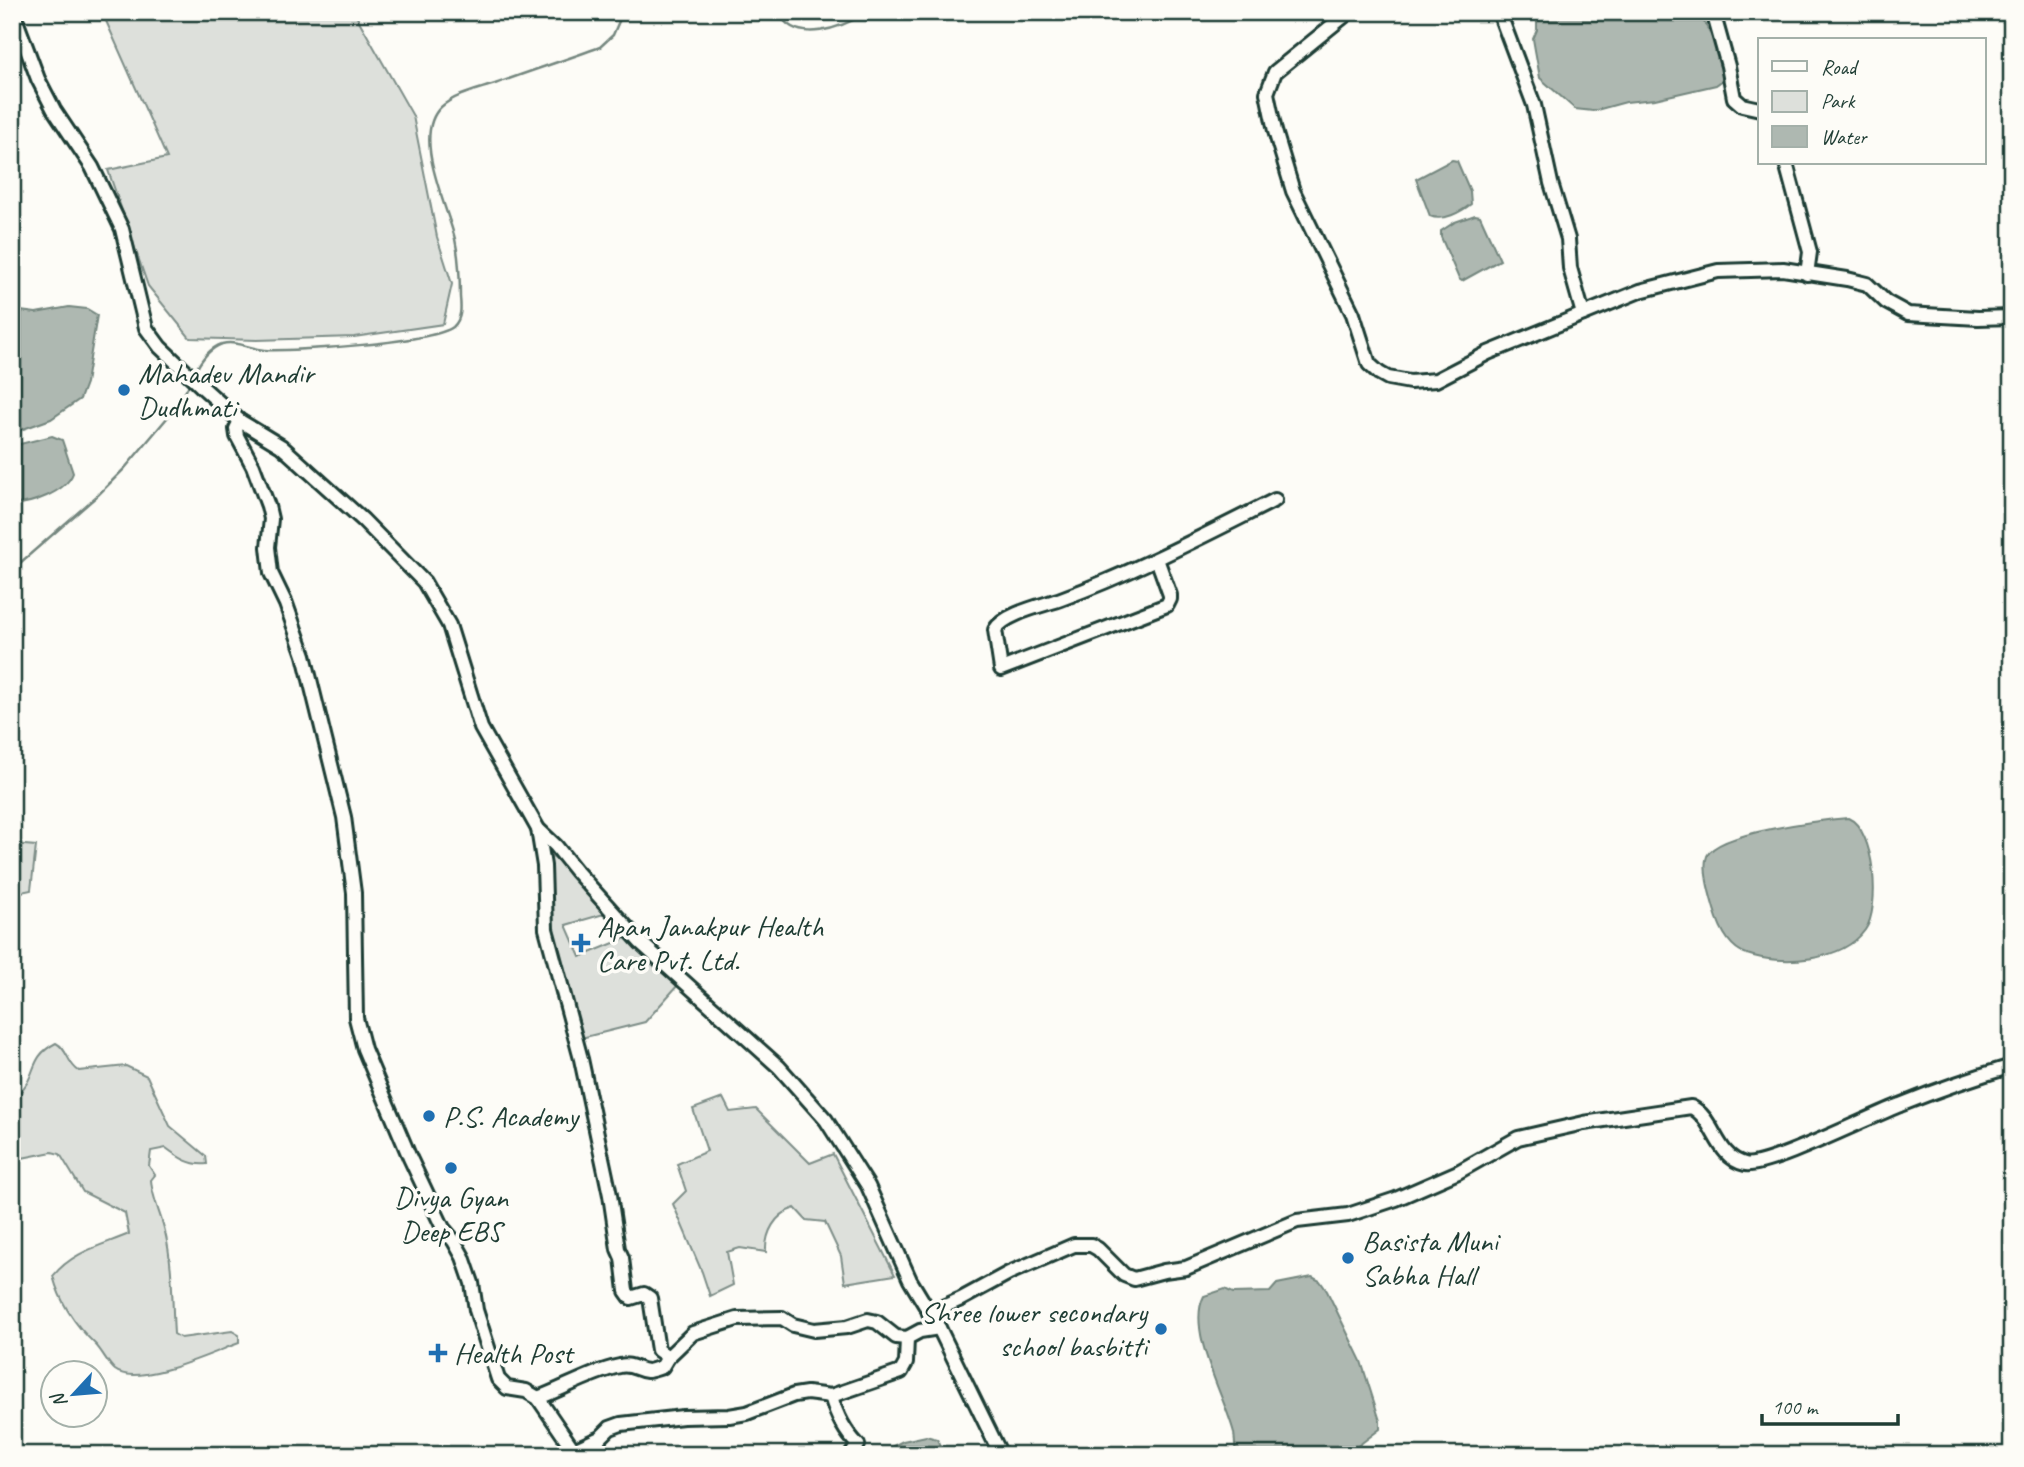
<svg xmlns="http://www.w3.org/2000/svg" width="2024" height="1467" font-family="Caveat,sans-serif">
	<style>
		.green { fill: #dde0db; stroke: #7e8e88; stroke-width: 2 }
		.water { fill: #aeb8b1; stroke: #75877f; stroke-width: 2 }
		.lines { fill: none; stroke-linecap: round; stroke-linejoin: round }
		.stream { stroke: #75877f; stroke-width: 2.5 }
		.minor-casing { stroke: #1f3d34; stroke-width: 18 }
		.minor { stroke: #fdfcf7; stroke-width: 12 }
		.poi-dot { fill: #1f6fb2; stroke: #fdfcf7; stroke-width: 2.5 }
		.labels { text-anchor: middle; stroke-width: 7; stroke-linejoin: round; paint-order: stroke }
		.poi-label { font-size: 30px; fill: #1f3d34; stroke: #fdfcf7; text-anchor: start }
	</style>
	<rect width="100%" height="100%" fill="#fdfcf7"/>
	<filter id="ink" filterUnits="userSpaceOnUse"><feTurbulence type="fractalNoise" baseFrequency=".0143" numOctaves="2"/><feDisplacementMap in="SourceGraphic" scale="14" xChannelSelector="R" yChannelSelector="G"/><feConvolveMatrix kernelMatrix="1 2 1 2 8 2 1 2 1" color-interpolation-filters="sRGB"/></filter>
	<g filter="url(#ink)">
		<!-- green -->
		<g class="green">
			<path d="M102,12H354L413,116L437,237L452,284L443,324L354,337L257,340L190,338L148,286L108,170L167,158Z"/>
			<path d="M12,844L36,846L31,890L12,894Z"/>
			<path d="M545,851L559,861L604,914L566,925L580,957L626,938L678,985L645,1022L581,1038L550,931Z"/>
			<path d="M56,1043C68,1049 67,1064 79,1071L126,1066L147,1076L170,1126L206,1156L207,1164C190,1166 178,1157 166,1148L151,1151L149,1166L155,1175L151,1180C152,1198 161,1214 165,1232C173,1265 172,1301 174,1334L181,1338L232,1331L239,1335V1343C214,1352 138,1388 115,1370C107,1363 103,1352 95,1344C76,1326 60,1302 53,1276C73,1251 101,1246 129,1234L125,1213L83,1192L60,1154L52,1152L12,1160V1094L17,1095C39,1075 27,1058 56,1043Z"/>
			<path d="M723,1098L730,1112L756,1109L810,1163L833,1154L895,1275L845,1283L841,1256L825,1222L806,1220L795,1208C775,1214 765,1233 766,1252L740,1248L727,1252L733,1285L710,1296L702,1272L673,1204L686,1191L677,1164L707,1151L693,1109Z"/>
		</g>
		<!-- water -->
		<g class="water">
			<path d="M1537,12H1699C1705,25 1729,65 1725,77C1723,81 1720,82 1716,85L1655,99L1626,102L1593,111L1575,109L1540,78L1533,39L1537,30Z"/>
			<path d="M1452,160L1457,161L1470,191L1471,204C1461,212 1443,222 1430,216L1416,179Z"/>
			<path d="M1475,215L1480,216L1500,260L1462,281L1459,279L1441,237V231L1455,222Z"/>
			<path d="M69,307L87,309L97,315L86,383L80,399L51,419L12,433V310L36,313Z"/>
			<path d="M52,436L62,440L73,473C66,492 30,505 12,504V446Z"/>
			<path d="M1848,818C1875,829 1881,908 1865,930C1842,962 1781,966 1747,954C1728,948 1719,926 1714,909C1710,895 1702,869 1707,856C1718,832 1823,820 1848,818Z"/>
			<path d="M1312,1277L1320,1281L1327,1291L1361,1361L1380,1421V1429L1346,1455H1236C1235,1448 1235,1440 1234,1433C1225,1397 1186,1330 1204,1296L1225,1289L1233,1293L1270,1292L1277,1284Z"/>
			<path d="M926,1436L937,1439L944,1455H889L893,1446L903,1441Z"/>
		</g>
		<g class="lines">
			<!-- stream -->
			<g class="stream">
				<path d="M778,12C796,47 843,27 868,12"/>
				<path d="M194,374C200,361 208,349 222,344C236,340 250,349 264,350C293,352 434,342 453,327C462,319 461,307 460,297C460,278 459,257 455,239C447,205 411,135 441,107C456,94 477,90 495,84C530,71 565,60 600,47L613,35L623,12"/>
				<path d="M12,570L98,495L125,468L178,405L190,383"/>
			</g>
			<defs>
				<g id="minor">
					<path d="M13,12L38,79L54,110L92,167L122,229L146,328L160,347L201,386L240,421L281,446L363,520L424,582L449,625L481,728L538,829L556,846L576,871L640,942L779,1067L826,1120L868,1186L910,1280L939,1328L1001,1455"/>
					<path d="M1349,12L1275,72L1267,93L1275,131L1293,191L1353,314L1369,364L1379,373L1388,378L1410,382L1436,380L1488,353L1640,291L1718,271L1783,269L1847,279L1867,284L1886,302L1908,314L1978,318L2012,317"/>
					<path d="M1499,12L1534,105L1551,183L1568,239L1570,268L1583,314"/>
					<path d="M1713,12L1728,66L1734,98L1742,105L1760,109"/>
					<path d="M1786,163L1810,252L1807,274"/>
					<path d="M240,421L236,429L237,436L253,466L268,506L271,519L268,547L271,573L286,604L304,655L344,817L354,893L356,1018L364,1049L410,1158L443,1228L454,1241L463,1257L472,1283L476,1310L498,1379L507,1388L526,1391L538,1398L577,1455"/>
					<path d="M1157,559L1170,595V599L1167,605L1001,669L995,630C1003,614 1044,605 1061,599C1135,572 1205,535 1275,500"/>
					<path d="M538,829L544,866L546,929L581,1059L610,1195L618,1249L622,1258L626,1291L631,1298L644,1294L650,1298L658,1350L668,1357"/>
					<path d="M929,1313L961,1299L1009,1273L1074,1245H1091L1098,1249L1124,1275L1134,1279L1164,1271L1186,1268L1297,1221L1348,1215L1396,1199L1458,1172L1518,1138L1584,1123L1691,1107C1715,1118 1715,1157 1745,1164C1765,1169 1873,1115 1900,1105C1937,1090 1974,1077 2012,1066"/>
					<path d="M831,1396C836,1414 844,1431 858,1445L851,1455"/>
					<path d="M538,1398C565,1388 591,1372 620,1366C631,1363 637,1370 647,1371C651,1371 658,1368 662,1367L668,1357L693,1333L737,1319L782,1318L793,1325L814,1330L847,1327L868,1320L877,1322L896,1337L907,1338"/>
					<path d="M574,1450L600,1438L610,1428L621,1424L683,1417L729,1416L747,1413L794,1395L807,1393L831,1396L901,1372L906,1363L907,1338L920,1331L939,1328"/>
				</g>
			</defs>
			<!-- minor casing -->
			<use href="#minor" class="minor-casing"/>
			<!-- minor -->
			<use href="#minor" class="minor"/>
		</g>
	</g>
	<!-- markers -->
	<g class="poi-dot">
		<circle cx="124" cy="390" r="7"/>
		<path d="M577.5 932.5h7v7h7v7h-7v7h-7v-7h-7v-7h7z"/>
		<circle cx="429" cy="1116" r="7"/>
		<circle cx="451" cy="1168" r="7"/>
		<circle cx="1348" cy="1258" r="7"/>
		<circle cx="1161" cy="1329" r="7"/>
		<path d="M434.5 1342.5h7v7h7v7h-7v7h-7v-7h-7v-7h7z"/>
	</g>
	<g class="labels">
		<!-- poi labels -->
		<g class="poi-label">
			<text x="138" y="383">Mahadev Mandir<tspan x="138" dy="34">Dudhmati</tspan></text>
			<text x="597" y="936">Apan Janakpur Health<tspan x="597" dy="34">Care Pvt. Ltd.</tspan></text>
			<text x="443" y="1126">P.S. Academy</text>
			<text x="451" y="1207" text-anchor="middle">Divya Gyan<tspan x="451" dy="34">Deep EBS</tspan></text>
			<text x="1362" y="1251">Basista Muni<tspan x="1362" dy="34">Sabha Hall</tspan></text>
			<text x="1147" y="1322" text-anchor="end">Shree lower secondary<tspan x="1147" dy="34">school basbitti</tspan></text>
			<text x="454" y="1363">Health Post</text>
		</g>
	</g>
	<!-- margin -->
	<rect width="2024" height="1467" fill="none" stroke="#fdfcf7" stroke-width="42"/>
	<rect x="21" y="21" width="1982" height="1425" fill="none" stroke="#1f3d34" stroke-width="2.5" filter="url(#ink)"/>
	<!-- legend -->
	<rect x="1758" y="38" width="228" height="126" fill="#fdfcf7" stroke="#a4b0a9" stroke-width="2"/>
	<rect x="1772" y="61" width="35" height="10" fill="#fdfcf7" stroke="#a4b0a9" stroke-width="2"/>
	<text x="1821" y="74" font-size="21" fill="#1f3d34">Road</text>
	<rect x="1772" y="91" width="35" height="21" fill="#dde0db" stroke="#a4b0a9" stroke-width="2"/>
	<text x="1821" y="108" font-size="21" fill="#1f3d34">Park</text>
	<rect x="1772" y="126" width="35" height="21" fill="#aeb8b1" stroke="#a4b0a9" stroke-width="2"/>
	<text x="1821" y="144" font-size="21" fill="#1f3d34">Water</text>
	<!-- north arrow -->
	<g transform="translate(74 1394) rotate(244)"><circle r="33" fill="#fdfcf7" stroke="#a4b0a9" stroke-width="2"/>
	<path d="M0-5L12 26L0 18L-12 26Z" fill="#1f6fb2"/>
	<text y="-10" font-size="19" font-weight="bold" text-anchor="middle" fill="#1f3d34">N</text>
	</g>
	<!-- scale -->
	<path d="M1762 1414v10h136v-10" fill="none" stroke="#1f3d34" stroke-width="3.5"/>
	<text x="1772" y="1414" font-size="21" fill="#1f3d34" stroke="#fdfcf7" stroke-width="5" paint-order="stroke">100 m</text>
</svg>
